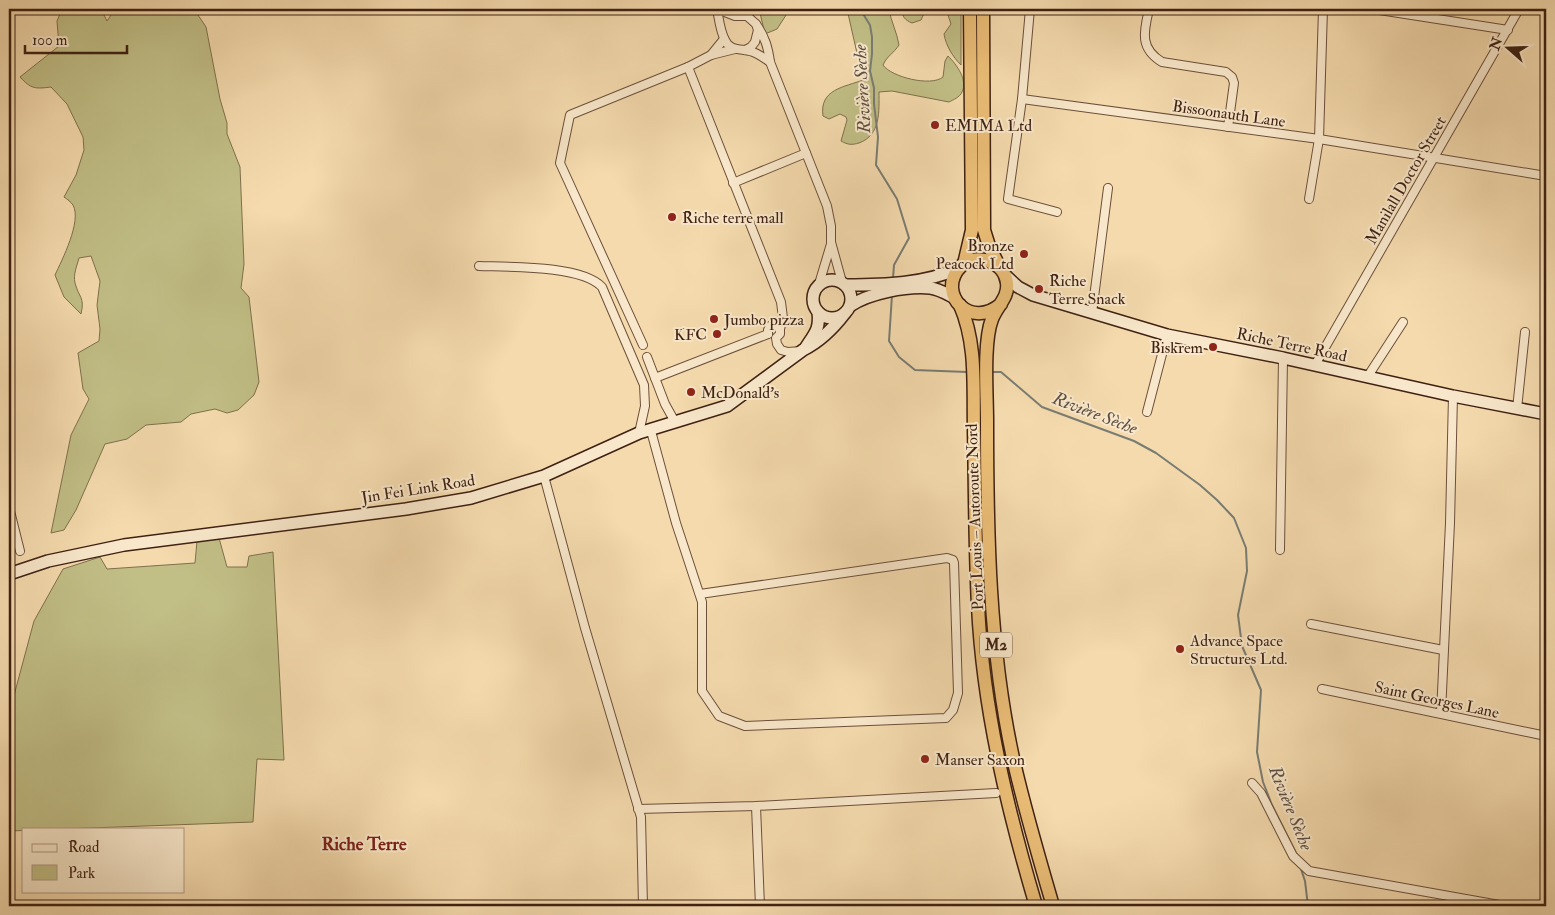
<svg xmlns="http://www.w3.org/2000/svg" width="1555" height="915" font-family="'IM FELL Double Pica',serif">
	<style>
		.green { fill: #c1be86; stroke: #80704c }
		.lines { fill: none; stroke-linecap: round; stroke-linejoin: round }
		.stream { stroke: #797c73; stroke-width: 2 }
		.minor-casing { stroke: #6c4f3a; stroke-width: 10 }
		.secondary-casing { stroke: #3f2113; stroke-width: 14 }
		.trunk-casing { stroke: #3f2113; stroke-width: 15 }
		.minor { stroke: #f8e7ca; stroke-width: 8 }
		.secondary { stroke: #f8e7ca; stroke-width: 11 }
		.trunk { stroke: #eabd76; stroke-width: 12 }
		.poi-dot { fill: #8f2418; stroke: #f8e7ca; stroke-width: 2 }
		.labels { text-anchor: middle; stroke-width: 4; stroke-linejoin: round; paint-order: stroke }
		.shield { fill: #f8e7ca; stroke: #765c4a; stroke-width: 1 }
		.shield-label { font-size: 15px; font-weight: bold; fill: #3f2113 }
		.street-label { font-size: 16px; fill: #3f2113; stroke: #f8e7ca }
		.poi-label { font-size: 16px; fill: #3f2113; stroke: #f8e7ca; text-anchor: start }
		.water-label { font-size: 18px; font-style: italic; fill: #5c4e43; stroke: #f8e7ca }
		.neighbourhood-label { font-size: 18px; font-weight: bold; fill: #7a1f14; stroke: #f8e7ca }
	</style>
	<rect width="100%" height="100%" fill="#f4daad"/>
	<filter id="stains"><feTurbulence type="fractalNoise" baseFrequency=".004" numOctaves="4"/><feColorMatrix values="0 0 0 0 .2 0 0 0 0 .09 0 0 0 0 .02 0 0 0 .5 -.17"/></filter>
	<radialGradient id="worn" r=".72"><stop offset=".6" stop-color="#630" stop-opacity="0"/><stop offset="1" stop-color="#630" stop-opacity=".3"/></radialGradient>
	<g class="green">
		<path d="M62 9H101L107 21 115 9H194L206 27 220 99 227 123V134L240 167 244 264 241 288 249 297 259 382 254 395 238 410 227 413 215 409 191 414 181 422 146 425 127 439 105 444 76 510 64 530 51 533 71 435 89 399 83 389 78 353 99 341 100 329 97 305 100 281 91 256 79 258C77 266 73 274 75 283 79 298 85 297 81 314L64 297 55 275C62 260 82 221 73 205 71 202 67 199 64 197L76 175 84 150 83 137 67 104 51 87C35 89 31 89 20 77L59 46 57 21Z"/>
		<polygon points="759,9 790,9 777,29 765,34"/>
		<path d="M847 9H889C891 22 897 32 899 45 894 53 887 56 883 65 891 77 931 87 943 77L945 61 948 56C957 65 968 80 962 92 960 97 953 100 949 102L892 91 879 92C879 111 881 135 859 143 852 145 848 145 841 141L847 120 846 117 840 114 829 119 823 116C819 89 845 87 863 80Z"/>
		<path d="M902 9H926L921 20 912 23C905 20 902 17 902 9Z"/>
		<path d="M946 9H961V65C953 57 946 46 944 34L951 24Z"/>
		<polygon points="219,538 227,567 247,567 249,556 273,552 284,760 257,759 253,822 9,831 9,714 34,621 63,569 100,557 107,569 195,563 197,541"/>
	</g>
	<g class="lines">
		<g class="stream">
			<polyline points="860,9 870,25 872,37 872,54 870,71 874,88 874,104 878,137 876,165 897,199 909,238 894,265 893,278"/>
			<polyline points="892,295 889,341 899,357 915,370 967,372"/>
			<polyline points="992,372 1001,372 1042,407 1134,441 1156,453 1200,485 1217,500 1234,518 1246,548 1247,571 1238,615 1242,646 1261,690 1257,752 1263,782 1272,805 1298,857"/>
			<polyline points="1301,869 1305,881 1308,906"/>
		</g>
		<g class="minor-casing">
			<g id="minor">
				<path d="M717 9C719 19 720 31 725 40 730 52 743 48 753 52 759 54 764 58 770 62"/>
				<polyline points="717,9 735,16 747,16 756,24 758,30 755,42 751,47 745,50"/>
				<polyline points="1030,9 1022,99 1008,199 1057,212"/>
				<path d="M1149 9C1144 31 1139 48 1162 62L1226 72 1232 77 1234 83 1228 127"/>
				<polyline points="1373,9 1508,30"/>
				<path d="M756 24C765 37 768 47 770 62L827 206 831 226V242L842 282"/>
				<polyline points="735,49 711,55 688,67 781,302 783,318 780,329"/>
				<polyline points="711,55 724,39"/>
				<polyline points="1022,99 1319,139 1546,176"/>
				<polyline points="733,183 806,153"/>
				<polyline points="1309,199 1319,139 1323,9"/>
				<path d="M479 266C508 267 582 265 602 287L644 385 645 406 639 433"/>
				<polyline points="819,284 831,244"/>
				<polyline points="1092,313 1108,188"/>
				<polyline points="768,334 768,330 770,326 777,325 780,329 780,334 776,338 777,344 781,350 788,352 801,351"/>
				<polyline points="643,345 560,163 570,115 688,67"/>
				<polyline points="647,357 665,404 675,422"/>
				<polyline points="1315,365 1519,9"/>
				<polyline points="1368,376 1403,322"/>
				<polyline points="655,378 768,334"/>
				<polyline points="1517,409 1525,332"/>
				<polyline points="1147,412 1167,335"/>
				<polyline points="651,431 676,523 702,602 702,691 719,716 745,726 946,718 953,710 958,693 954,563 953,560 947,558 700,594"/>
				<polyline points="544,476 585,628 641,817 643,906"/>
				<polyline points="9,507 20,551"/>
				<polyline points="1280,550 1283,358"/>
				<polyline points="1311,624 1443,650"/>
				<polyline points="1322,689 1546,736"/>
				<polyline points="1441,713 1450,523 1453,396"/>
				<polyline points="1252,783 1261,793 1293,856 1309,871 1505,906"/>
				<polyline points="756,806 760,906"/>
				<polyline points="638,809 756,806 996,793"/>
				<polyline points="1546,906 1546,735"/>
			</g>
		</g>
		<g class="secondary-casing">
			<g id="secondary">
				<polyline points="1005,275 1018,287 1033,295 1167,335 1283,358 1453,396 1546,414"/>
				<circle cx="832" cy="299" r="19"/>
				<path d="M846 285C884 285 924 284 960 268"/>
				<path d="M850 306C869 293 906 286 930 288 939 289 947 294 955 298"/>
				<path d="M806 347C815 333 820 329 818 312"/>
				<path d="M9 574 48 561 124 545 406 509 471 498 544 476 639 433 727 406 803 350C821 341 833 329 845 313"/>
			</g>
		</g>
		<g class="trunk-casing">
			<g id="trunk">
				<polyline points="983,9 984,230 989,246 1000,268"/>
				<polyline points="964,264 972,230 970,9"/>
				<path d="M1001 304C971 330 937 295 959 268 974 251 1004 260 1007 283 1009 297 997 306 992 319 983 342 987 394 987 421 987 533 989 648 1013 758 1024 807 1039 858 1053 906"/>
				<path d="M960 305C977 344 973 386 974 428 975 487 975 547 978 606 983 708 1007 808 1036 906"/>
			</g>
		</g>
		<use href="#minor" class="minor"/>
		<use href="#secondary" class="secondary"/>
		<use href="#trunk" class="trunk"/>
	</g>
	<g class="poi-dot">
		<circle cx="935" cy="125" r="5"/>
		<circle cx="672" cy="217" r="5"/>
		<circle cx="1024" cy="254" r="5"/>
		<circle cx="1039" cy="289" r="5"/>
		<circle cx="714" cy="319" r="5"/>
		<circle cx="717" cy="334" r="5"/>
		<circle cx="1213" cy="347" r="5"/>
		<circle cx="691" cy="392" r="5"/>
		<circle cx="1180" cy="649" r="5"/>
		<circle cx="925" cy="759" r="5"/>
	</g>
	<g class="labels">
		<rect class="shield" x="980" y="632.5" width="32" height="25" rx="4"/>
		<g class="shield-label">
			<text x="996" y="650">M2</text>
		</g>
		<g class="street-label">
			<text transform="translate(1229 113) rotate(8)" y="6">Bissoonauth Lane</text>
			<text transform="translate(1405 180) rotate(-60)" y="6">Manilall Doctor Street</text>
			<text transform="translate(1292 344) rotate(12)" y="6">Riche Terre Road</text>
			<text transform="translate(418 488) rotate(-9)" y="6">Jin Fei Link Road</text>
			<text transform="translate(974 517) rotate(-92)" y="6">Port Louis – Autoroute Nord</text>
			<text transform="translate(1437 699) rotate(12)" y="6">Saint Georges Lane</text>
		</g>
		<g class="poi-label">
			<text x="945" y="131">EMIMA Ltd</text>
			<text x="682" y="223">Riche terre mall</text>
			<text x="1014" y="251" text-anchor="end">Bronze<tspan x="1014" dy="18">Peacock Ltd</tspan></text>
			<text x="1049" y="286">Riche<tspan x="1049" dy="18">Terre Snack</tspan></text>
			<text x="724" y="325">Jumbo pizza</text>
			<text x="707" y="340" text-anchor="end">KFC</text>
			<text x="1203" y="353" text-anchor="end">Biskrem</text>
			<text x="701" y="398">McDonald's</text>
			<text x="1190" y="646">Advance Space<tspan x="1190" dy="18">Structures Ltd.</tspan></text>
			<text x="935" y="765">Manser Saxon</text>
		</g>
		<g class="water-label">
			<text transform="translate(862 89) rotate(-93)" y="6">Rivière Sèche</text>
			<text transform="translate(1095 413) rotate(21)" y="6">Rivière Sèche</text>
			<text transform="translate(1291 808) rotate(68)" y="6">Rivière Sèche</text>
		</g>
		<g class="neighbourhood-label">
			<text x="364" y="850">Riche Terre</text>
		</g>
	</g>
	<rect width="1555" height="915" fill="none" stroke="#f4daad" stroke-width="30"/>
	<rect x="10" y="10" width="1535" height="895" fill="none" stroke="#3f2113" stroke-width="2.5"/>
	<rect x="15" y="15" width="1525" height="885" fill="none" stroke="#3f2113"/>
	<rect x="22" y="828" width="162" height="65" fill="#f8e7ca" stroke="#ae9881"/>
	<rect x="32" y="844" width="25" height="8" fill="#f8e7ca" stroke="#ae9881"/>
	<text x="68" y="852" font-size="15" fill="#3f2113">Road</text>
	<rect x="32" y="865" width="25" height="15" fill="#c1be86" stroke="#ae9881"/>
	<text x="68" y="878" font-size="15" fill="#3f2113">Park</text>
	<g transform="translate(1508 48) rotate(290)" stroke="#f8e7ca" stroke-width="4" paint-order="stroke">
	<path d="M0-4L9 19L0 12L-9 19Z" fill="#3f2113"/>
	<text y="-8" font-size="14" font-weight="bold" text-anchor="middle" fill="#3f2113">N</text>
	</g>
	<path d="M25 45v8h102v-8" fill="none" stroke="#3f2113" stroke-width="2.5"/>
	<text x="32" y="45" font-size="15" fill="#3f2113" stroke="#f8e7ca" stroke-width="4" paint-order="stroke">100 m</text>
	<rect width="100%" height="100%" filter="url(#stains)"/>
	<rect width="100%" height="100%" fill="url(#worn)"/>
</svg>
